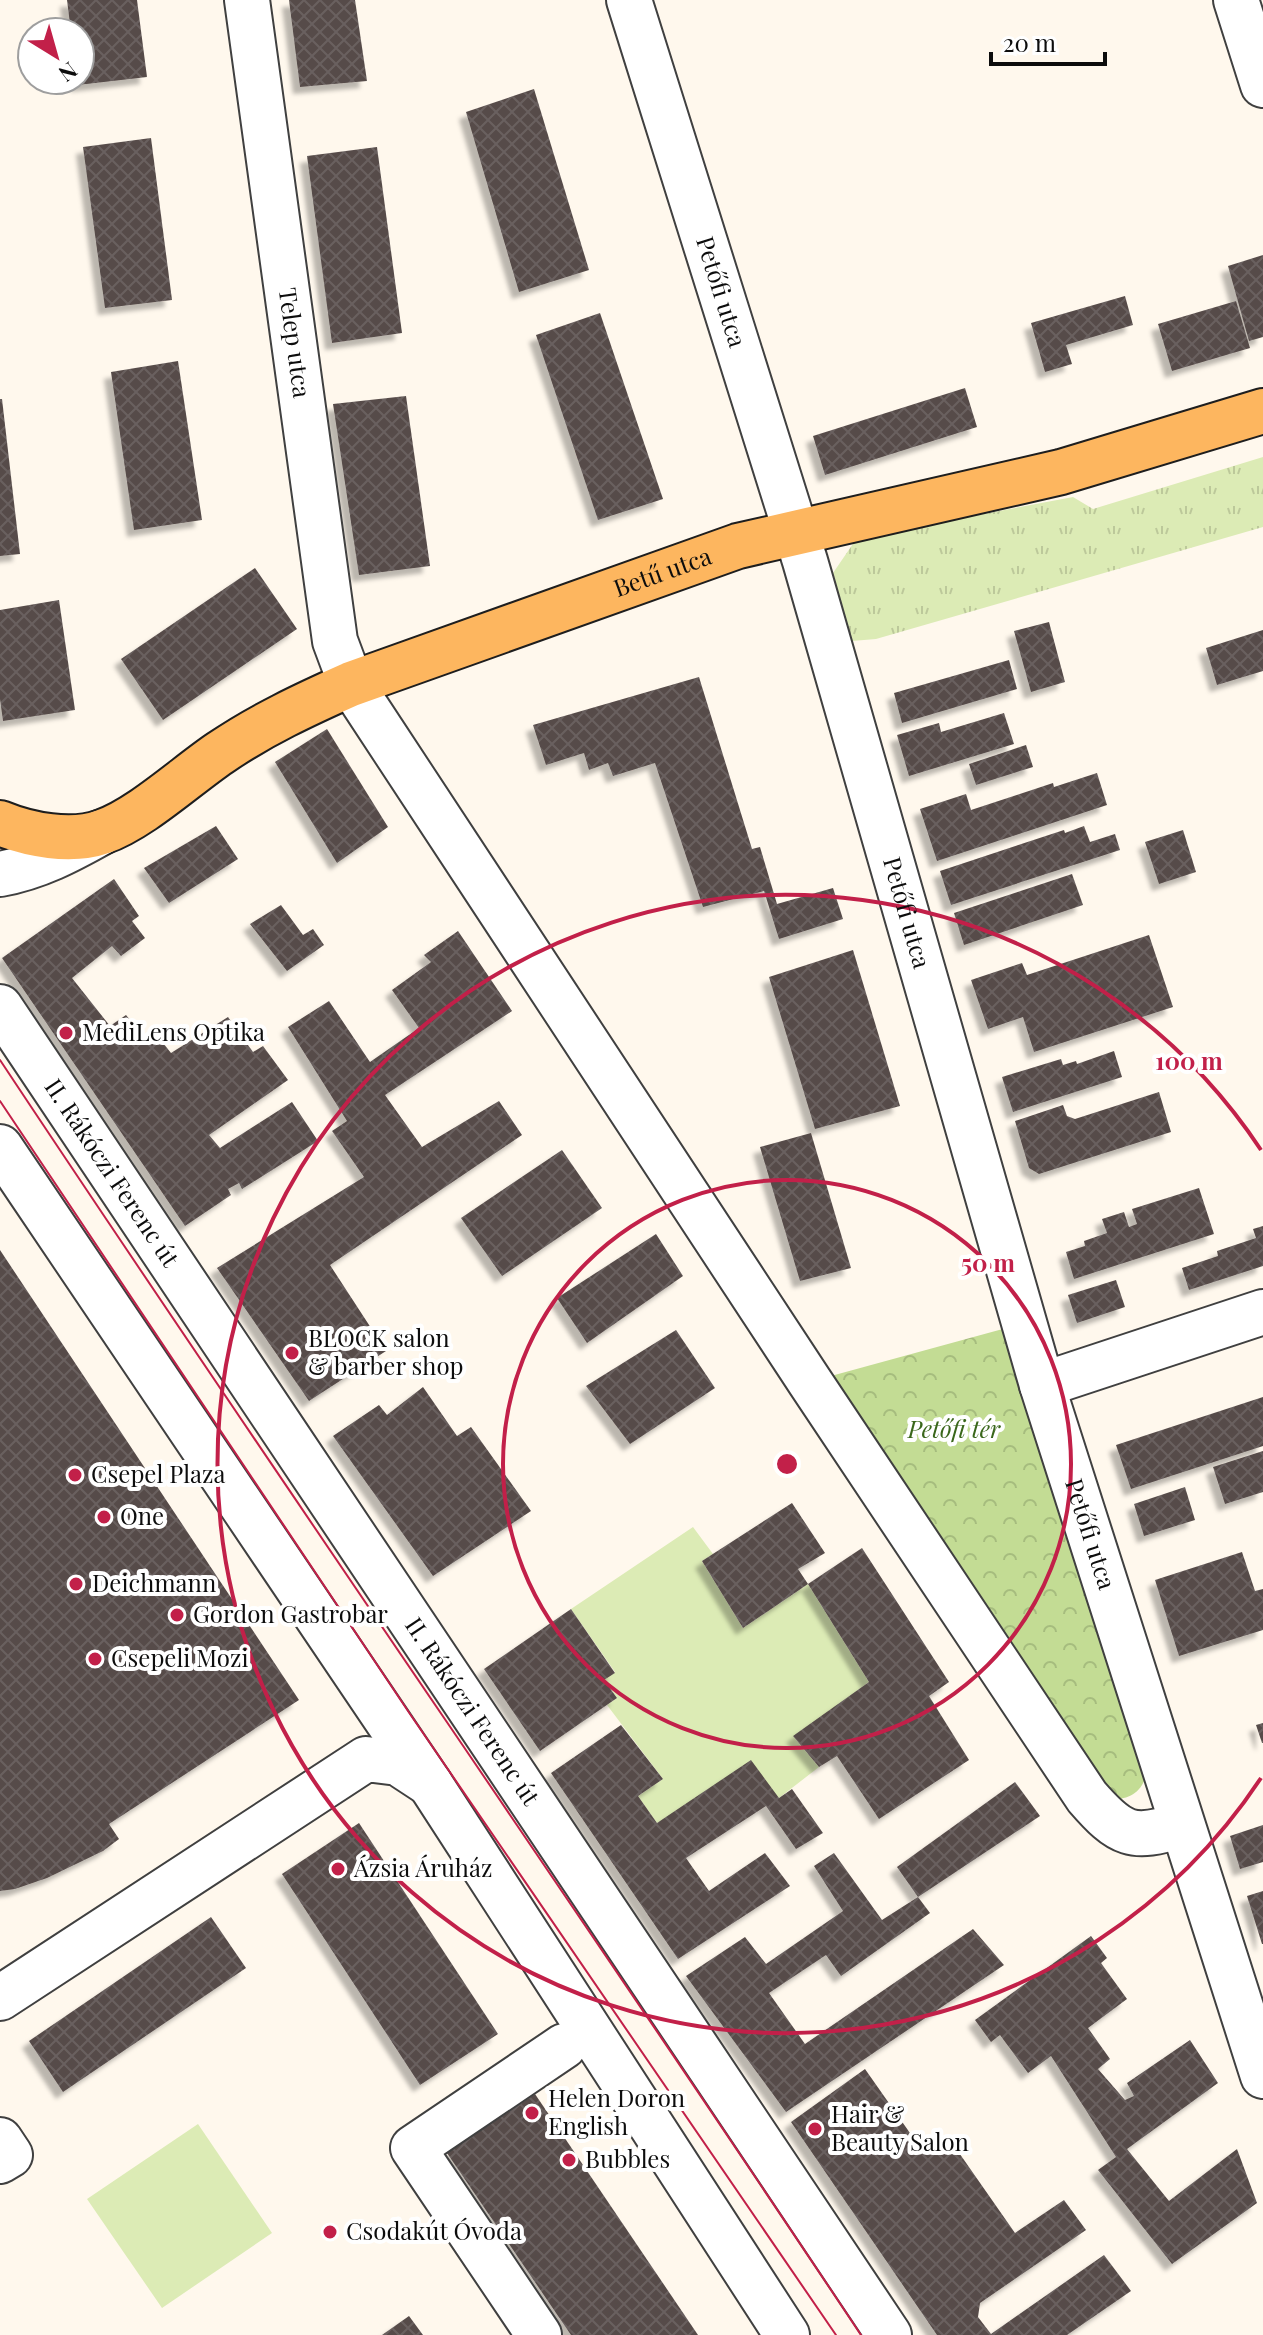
<svg xmlns="http://www.w3.org/2000/svg" width="1263" height="2335" font-family="'Playfair Display',serif">
	<style>
		.grass { fill: url(#grass-tufts) }
		.forest { fill: url(#forest-crowns) }
		.park { fill: #dcebb5 }
		.building { fill: url(#building-cross-hatch); filter: url(#shadow) }
		.lines { fill: none; stroke-linecap: round; stroke-linejoin: round }
		.minor-casing { stroke: #404040; stroke-width: 48 }
		.major-casing { stroke: #1e1e1e; stroke-width: 48 }
		.minor { stroke: #fff; stroke-width: 44 }
		.major { stroke: #fdb65f; stroke-width: 44 }
		.tram { stroke: #c22049; stroke-width: 2 }
		.ring { fill: none; stroke: #c22049; stroke-width: 4 }
		.poi-dot { fill: #c22049; stroke: #fff; stroke-width: 3 }
		.labels { text-anchor: middle; stroke-width: 8; stroke-linejoin: round; paint-order: stroke }
		.street-label { font-size: 24px; fill: #0d0d0d; stroke: #fff }
		.poi-label { font-size: 24px; fill: #0d0d0d; stroke: #fff; text-anchor: start }
		.park-label { font-size: 24px; font-style: italic; fill: #3a671b; stroke: #fff }
		.centre { fill: #c22049; stroke: #fff; stroke-width: 4 }
		.ring-label { font-size: 24px; text-anchor: middle; font-weight: bold; fill: #c22049; stroke: #fff; stroke-width: 8; stroke-linejoin: round; paint-order: stroke }
	</style>
	<defs>
		<pattern id="grass-tufts" width="24" height="20" patternUnits="userSpaceOnUse" patternTransform="scale(2)"><rect width="24" height="20" fill="#dcebb5"/><path d="M3 7l-1-3M5 7V3M7 7l1-3M15 17l-1-3M17 17v-4M19 17l1-3" fill="none" stroke="#bcc89a"/></pattern>
		<pattern id="forest-crowns" width="20" height="18" patternUnits="userSpaceOnUse" patternTransform="scale(2)"><rect width="20" height="18" fill="#c3dc94"/><path d="M2 6a3 3 0 1 1 6 0M12 15a3 3 0 1 1 6 0" fill="none" stroke="#a6bc7e"/></pattern>
		<pattern id="building-cross-hatch" width="8" height="8" patternUnits="userSpaceOnUse" patternTransform="scale(2)"><rect width="8" height="8" fill="#564b49"/><path d="M0 0l8 8M0 8l8-8" fill="none" stroke="#69605f"/></pattern>
		<filter id="shadow"><feDropShadow dx="-7" dy="7" stdDeviation="2" flood-color="#0004"/></filter>
	</defs>
	<rect width="100%" height="100%" fill="#fff8ed"/>
	<polygon class="grass" points="1263,457 1263,527 876,639 852,641 833,573 857,538 1073,497 1093,509"/>
	<path class="forest" d="M1010 1327 1145 1779C1138 1796 1126 1799 1109 1800L820 1379Z"/>
	<g class="park">
		<polygon points="693,1527 713,1554 702,1561 743,1628 808,1584 869,1682 794,1737 819,1767 779,1798 657,1823 638,1796 663,1779 607,1705 617,1698 604,1680 615,1672 571,1609"/>
		<polygon points="198,2124 272,2233 162,2308 87,2199"/>
	</g>
	<g class="building">
		<polygon points="67,0 137,0 147,77 78,85 77,80 80,80 80,32 71,32"/>
		<polygon points="289,0 355,0 367,81 300,87"/>
		<polygon points="534,89 589,270 519,292 466,112"/>
		<polygon points="151,138 172,300 105,308 83,147"/>
		<polygon points="377,147 402,333 332,343 307,156"/>
		<polygon points="1263,255 1263,337 1249,341 1228,266"/>
		<polygon points="1125,296 1133,325 1066,345 1072,364 1045,372 1031,323"/>
		<polygon points="1236,301 1250,348 1172,371 1158,324"/>
		<polygon points="600,313 663,499 598,520 536,335"/>
		<polygon points="178,361 202,520 134,530 111,372"/>
		<polygon points="965,388 977,427 825,475 813,436"/>
		<polygon points="406,396 430,566 359,575 333,404"/>
		<polygon points="0,399 2,399 20,554 0,556"/>
		<polygon points="255,568 297,629 163,720 121,659"/>
		<polygon points="59,600 75,710 3,721 0,699 0,610"/>
		<polygon points="1049,622 1065,682 1031,692 1014,631"/>
		<polygon points="1263,630 1263,671 1217,685 1206,648"/>
		<polygon points="1009,660 1017,689 902,723 894,693"/>
		<polygon points="699,677 752,849 760,847 777,904 833,888 843,919 779,939 764,891 703,907 655,763 613,776 608,763 589,770 584,753 546,765 533,725"/>
		<polygon points="1004,713 1014,744 909,776 897,735 939,723 941,732"/>
		<polygon points="327,729 388,827 337,863 275,762"/>
		<polygon points="1026,745 1033,767 976,785 969,764"/>
		<polygon points="1097,773 1107,805 937,861 920,809 966,794 971,810 1053,783 1054,787"/>
		<polygon points="216,826 238,859 169,903 144,868"/>
		<polygon points="1084,826 1090,842 1115,834 1120,850 951,905 940,871 1064,830 1065,833"/>
		<polygon points="1183,830 1196,872 1159,884 1145,842"/>
		<polygon points="1072,874 1083,905 964,945 954,913"/>
		<polygon points="114,879 139,916 132,921 145,938 121,956 112,946 72,978 110,1026 126,1015 145,1038 153,1030 171,1053 228,1017 253,1052 263,1046 288,1080 209,1135 220,1148 292,1102 318,1141 242,1189 239,1183 228,1189 231,1195 185,1226 2,958"/>
		<polygon points="281,905 303,935 313,929 324,945 287,971 250,924"/>
		<polygon points="458,931 512,1011 385,1095 422,1147 499,1101 522,1135 330,1265 386,1351 309,1401 217,1268 364,1177 332,1131 347,1121 288,1027 329,1001 370,1062 419,1028 392,990 431,962 424,955"/>
		<polygon points="1149,935 1173,1007 1034,1052 1023,1017 988,1029 971,980 1022,963 1027,975"/>
		<polygon points="853,950 900,1106 815,1129 769,977"/>
		<polygon points="1114,1051 1122,1077 1013,1112 1002,1077 1061,1059 1063,1065 1076,1061 1077,1064"/>
		<polygon points="1159,1092 1171,1132 1039,1174 1029,1168 1015,1121 1063,1105 1067,1116 1075,1119"/>
		<polygon points="811,1133 851,1268 800,1281 760,1147"/>
		<polygon points="562,1150 602,1208 502,1276 461,1218"/>
		<polygon points="1199,1188 1214,1234 1074,1279 1066,1252 1085,1246 1084,1241 1107,1233 1102,1219 1124,1212 1129,1227 1137,1224 1132,1209"/>
		<polygon points="1263,1226 1263,1266 1189,1290 1182,1268 1218,1256 1217,1251 1256,1238 1253,1229"/>
		<polygon points="656,1234 683,1276 587,1343 557,1298"/>
		<polygon points="0,1250 299,1700 109,1824 119,1839 103,1851 47,1878 15,1889 0,1891"/>
		<polygon points="1116,1280 1125,1307 1077,1323 1068,1295"/>
		<polygon points="676,1330 715,1388 630,1444 586,1386"/>
		<polygon points="423,1387 457,1436 471,1427 531,1511 433,1576 333,1436 379,1405 387,1415"/>
		<polygon points="1263,1397 1263,1446 1131,1489 1116,1445"/>
		<polygon points="1263,1451 1263,1492 1225,1504 1213,1467"/>
		<polygon points="1185,1487 1195,1520 1144,1536 1134,1504"/>
		<polygon points="792,1503 825,1553 798,1569 808,1584 743,1628 702,1561"/>
		<polygon points="862,1548 949,1682 929,1696 969,1760 879,1819 837,1756 819,1767 793,1736 869,1682 808,1584"/>
		<polygon points="1242,1552 1255,1591 1263,1589 1263,1630 1179,1656 1155,1580"/>
		<polygon points="571,1609 615,1673 604,1680 617,1698 540,1751 484,1669"/>
		<polygon points="1263,1723 1263,1743 1262,1743 1256,1725"/>
		<polygon points="621,1725 663,1779 638,1796 657,1823 751,1760 779,1798 792,1789 823,1833 796,1849 766,1806 686,1858 709,1891 765,1853 790,1886 678,1959 551,1773"/>
		<polygon points="1015,1782 1040,1816 918,1897 897,1867"/>
		<polygon points="359,1823 498,2034 420,2085 282,1874"/>
		<polygon points="1263,1825 1263,1862 1240,1869 1230,1836"/>
		<polygon points="834,1853 882,1920 918,1897 930,1913 841,1976 826,1955 769,1993 805,2044 973,1929 1004,1965 786,2112 686,1976 745,1937 766,1964 843,1911 814,1866"/>
		<polygon points="1263,1891 1263,1944 1262,1944 1247,1896"/>
		<polygon points="211,1917 246,1968 63,2092 29,2041"/>
		<polygon points="1091,1936 1107,1958 1101,1963 1127,1999 1088,2028 1110,2059 1098,2069 1125,2100 1134,2096 1127,2083 1190,2040 1218,2083 1127,2149 1169,2201 1237,2149 1257,2203 1172,2264 1098,2170 1116,2157 1051,2056 1028,2073 1000,2035 991,2042 975,2020"/>
		<polygon points="865,2069 924,2153 948,2137 1015,2233 1064,2200 1086,2230 980,2303 978,2317 991,2334 1104,2255 1131,2291 1067,2335 937,2335 791,2122"/>
		<polygon points="535,2094 698,2335 571,2335 447,2153"/>
		<polygon points="409,2316 423,2335 382,2335"/>
	</g>
	<g class="lines">
		<g class="minor-casing">
			<g id="minor">
				<path id="s1" d="M247 0 335 641 351 684 810 1382 1087 1797C1120 1835 1132 1841 1181 1825"/>
				<path id="s2" d="M629 0 805 561 1042 1385 1263 2076"/>
				<polyline points="1236,0 1263,85"/>
				<path d="M0 874C38 867 68 851 102 832"/>
				<path id="s3" d="M0 1007 889 2335"/>
				<polyline points="0,1147 430,1784 787,2335"/>
				<polyline points="1042,1385 1263,1312"/>
				<polyline points="0,1998 366,1759 398,1763 430,1784"/>
				<polyline points="0,2140 10,2155 0,2161"/>
				<polyline points="539,2335 413,2148 564,2046"/>
			</g>
		</g>
		<g class="major-casing">
			<g id="major">
				<path id="s4" d="M0 823C29 835 71 843 102 832 140 819 186 776 220 753 261 725 306 704 351 684L738 546 1061 472 1263 411"/>
			</g>
		</g>
		<use href="#minor" class="minor"/>
		<use href="#major" class="major"/>
		<g class="tram">
			<path d="M0 1060C283 1487 577 1908 861 2335"/>
			<polyline points="0,1101 410,1714 836,2335"/>
		</g>
	</g>
	<g class="ring">
		<circle cx="787" cy="1464" r="284"/>
		<path d="M1261 1778A569 569 0 1 1 1261 1150"/>
	</g>
	<g class="poi-dot">
		<circle cx="66" cy="1033" r="8"/>
		<circle cx="292" cy="1353" r="8"/>
		<circle cx="75" cy="1475" r="8"/>
		<circle cx="104" cy="1517" r="8"/>
		<circle cx="76" cy="1584" r="8"/>
		<circle cx="177" cy="1615" r="8"/>
		<circle cx="95" cy="1659" r="8"/>
		<circle cx="338" cy="1869" r="8"/>
		<circle cx="532" cy="2113" r="8"/>
		<circle cx="815" cy="2129" r="8"/>
		<circle cx="569" cy="2160" r="8"/>
		<circle cx="330" cy="2232" r="8"/>
	</g>
	<g class="labels">
		<g class="street-label">
			<text dy="8" stroke="none"><textPath href="#s2" startOffset="306">Petőfi utca</textPath></text>
			<text dy="8" stroke="none"><textPath href="#s1" startOffset="346">Telep utca</textPath></text>
			<text dy="8" stroke="none"><textPath href="#s4" startOffset="726">Betű utca</textPath></text>
			<text dy="8" stroke="none"><textPath href="#s2" startOffset="954">Petőfi utca</textPath></text>
			<text dy="8" stroke="none"><textPath href="#s3" startOffset="200">II. Rákóczi Ferenc út</textPath></text>
			<text dy="8" stroke="none"><textPath href="#s2" startOffset="1602">Petőfi utca</textPath></text>
			<text dy="8" stroke="none"><textPath href="#s3" startOffset="848">II. Rákóczi Ferenc út</textPath></text>
		</g>
		<g class="poi-label">
			<text x="82" y="1041">MediLens Optika</text>
			<text x="308" y="1347">BLOCK salon<tspan x="308" dy="28">&amp; barber shop</tspan></text>
			<text x="91" y="1483">Csepel Plaza</text>
			<text x="120" y="1525">One</text>
			<text x="92" y="1592">Deichmann</text>
			<text x="193" y="1623">Gordon Gastrobar</text>
			<text x="111" y="1667">Csepeli Mozi</text>
			<text x="354" y="1877">Ázsia Áruház</text>
			<text x="548" y="2107">Helen Doron<tspan x="548" dy="28">English</tspan></text>
			<text x="831" y="2123">Hair &amp;<tspan x="831" dy="28">Beauty Salon</tspan></text>
			<text x="585" y="2168">Bubbles</text>
			<text x="346" y="2240">Csodakút Óvoda</text>
		</g>
		<g class="park-label">
			<text x="954" y="1438">Petőfi tér</text>
		</g>
	</g>
	<circle cx="787" cy="1464" r="12" class="centre"/>
	<g class="ring-label">
		<text x="1189" y="1070">100 m</text>
		<text x="988" y="1272">50 m</text>
	</g>
	<g transform="translate(56 56) rotate(143)"><circle r="38" fill="#ffffff" stroke="#9e9e9e" stroke-width="2"/>
	<path d="M0-6L14 30L0 20L-14 30Z" fill="#c22049"/>
	<text y="-12" font-size="22" font-weight="bold" text-anchor="middle" fill="#0d0d0d">N</text>
	</g>
	<path d="M991 52v12h114v-12" fill="none" stroke="#0d0d0d" stroke-width="4"/>
	<text x="1003" y="52" font-size="24" fill="#0d0d0d" stroke="#ffffff" stroke-width="6" paint-order="stroke">20 m</text>
</svg>
